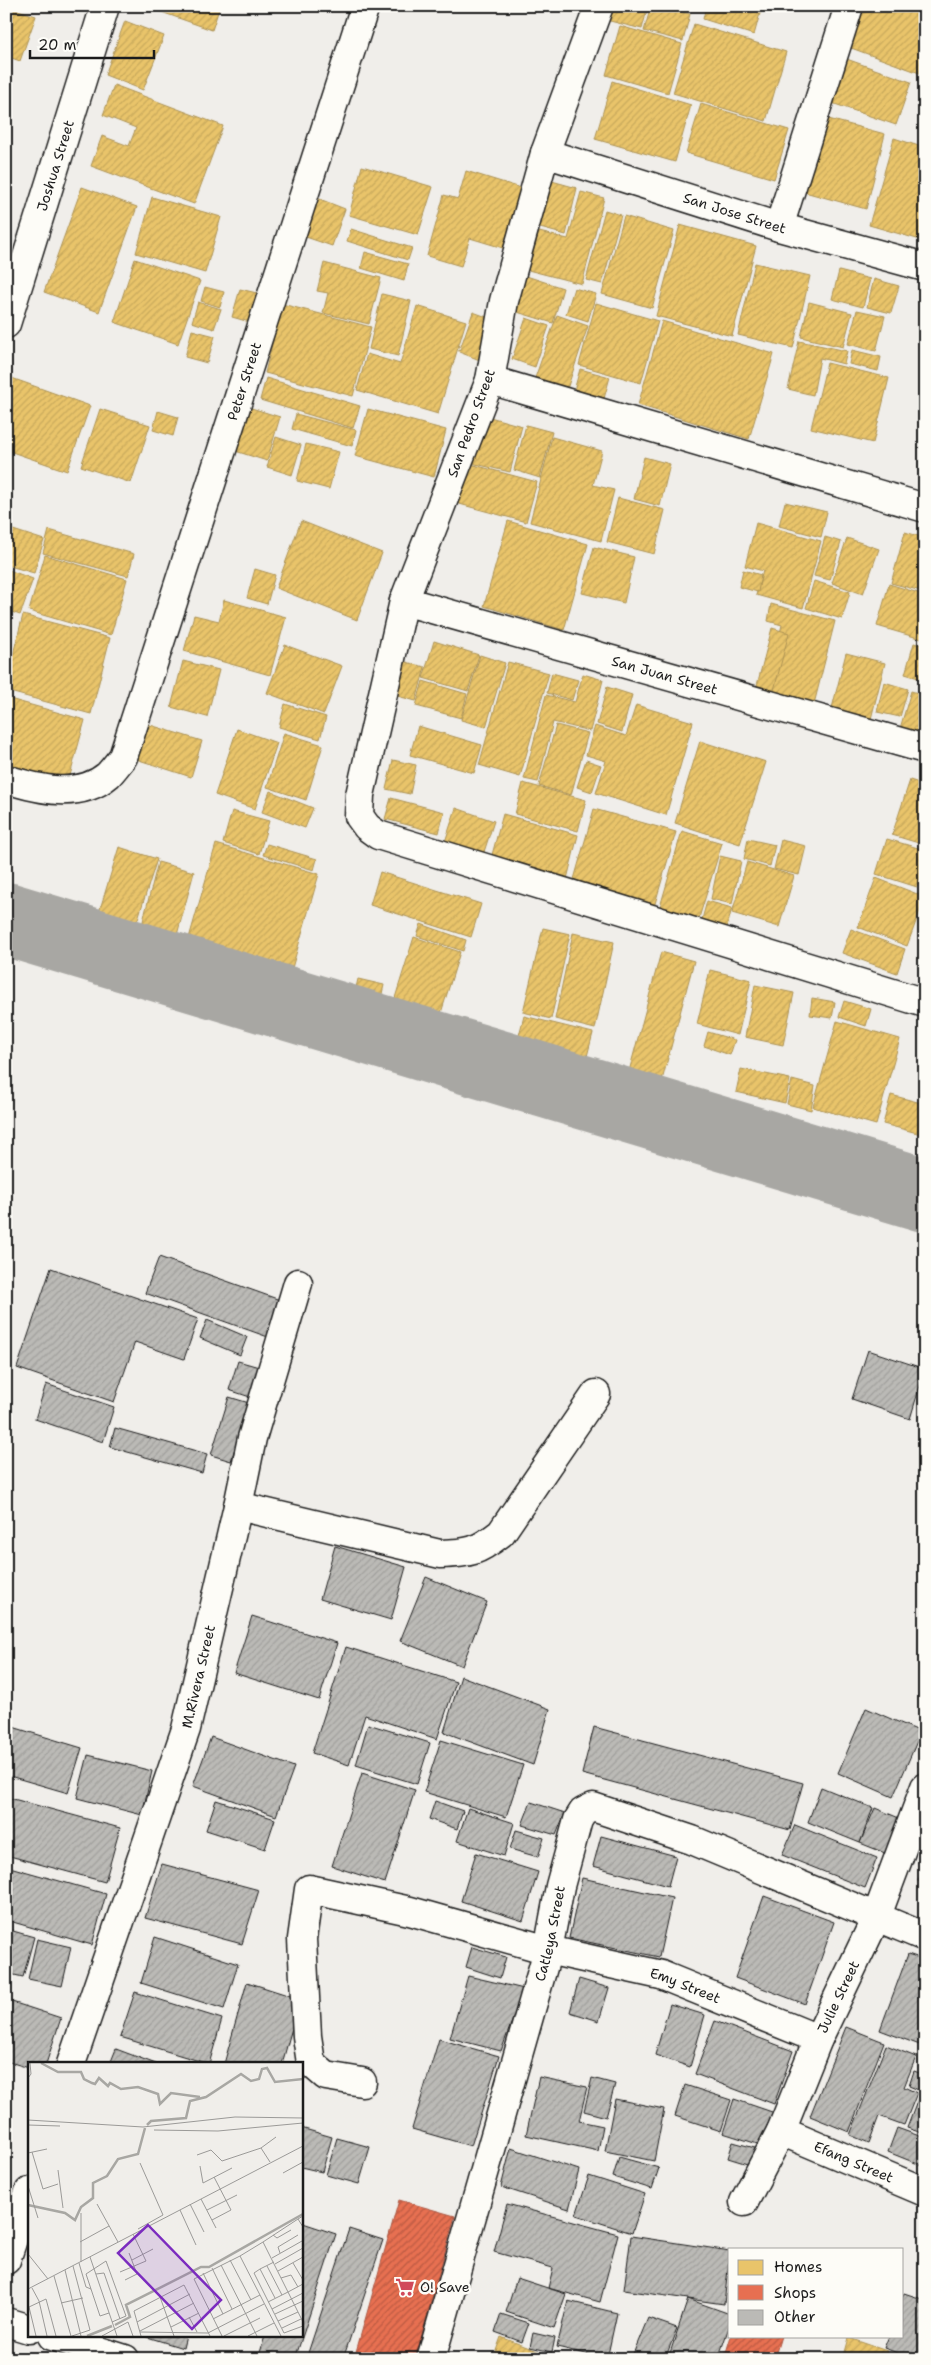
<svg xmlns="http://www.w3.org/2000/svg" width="931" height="2365" font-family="'Shantell Sans',sans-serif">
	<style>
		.homes { fill: url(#homes-hatch); stroke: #ac9253 }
		.shops { fill: url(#shops-hatch); stroke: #aa5641 }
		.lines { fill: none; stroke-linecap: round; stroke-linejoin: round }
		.river { stroke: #a8a7a3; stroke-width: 74 }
		.building { fill: url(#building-hatch); stroke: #1c1c1c }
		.minor-casing { stroke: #1c1c1c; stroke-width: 31 }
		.minor { stroke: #fdfcf7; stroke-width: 28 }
		.labels { text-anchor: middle; stroke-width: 5; stroke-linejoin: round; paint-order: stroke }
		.street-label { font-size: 14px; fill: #1c1c1c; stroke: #fdfcf7 }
		.poi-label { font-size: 14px; fill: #1c1c1c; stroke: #fdfcf7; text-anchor: start }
		.inset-river { fill: none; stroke: #a8a7a3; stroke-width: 2.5 }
		.inset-road { fill: none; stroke: #9b9a98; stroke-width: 1 }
		.view { fill: #7b2cbf; fill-opacity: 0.15; stroke: #7b2cbf; stroke-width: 2.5 }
		.inset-edge { fill: none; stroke: #1c1c1c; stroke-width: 2.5 }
	</style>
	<defs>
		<pattern id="homes-hatch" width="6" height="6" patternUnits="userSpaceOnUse" patternTransform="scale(1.25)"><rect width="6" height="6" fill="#e9c46a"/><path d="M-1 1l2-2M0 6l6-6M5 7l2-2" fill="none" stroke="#c7a85b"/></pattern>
		<pattern id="shops-hatch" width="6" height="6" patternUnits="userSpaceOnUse" patternTransform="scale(1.25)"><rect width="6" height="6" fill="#e76f51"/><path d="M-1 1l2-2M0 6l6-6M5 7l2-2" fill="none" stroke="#ba5a42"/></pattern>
		<pattern id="building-hatch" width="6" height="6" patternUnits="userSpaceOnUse" patternTransform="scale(1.25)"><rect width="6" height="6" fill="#bbbab6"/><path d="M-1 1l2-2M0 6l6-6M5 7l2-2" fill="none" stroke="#a09f9c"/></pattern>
	</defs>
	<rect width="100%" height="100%" fill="#f0eeea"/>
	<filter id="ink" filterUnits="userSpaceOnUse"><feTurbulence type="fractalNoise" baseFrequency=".02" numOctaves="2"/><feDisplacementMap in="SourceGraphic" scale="10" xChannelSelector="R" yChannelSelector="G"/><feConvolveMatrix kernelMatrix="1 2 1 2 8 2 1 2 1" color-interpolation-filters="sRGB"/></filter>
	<g filter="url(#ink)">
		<g class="homes">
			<polygon points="6,6 36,16 20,61 6,56"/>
			<polygon points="154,6 220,6 212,30 153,9"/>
			<polygon points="609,6 648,6 642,29 606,20"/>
			<polygon points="651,6 659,6 690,14 683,41 644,31"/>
			<polygon points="706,6 762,6 754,35 703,19"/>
			<polygon points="857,6 925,6 925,75 843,45"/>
			<polygon points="125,21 164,36 143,90 105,75"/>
			<polygon points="694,24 786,52 766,121 673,93"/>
			<polygon points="620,26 682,44 668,93 606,75"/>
			<polygon points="841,57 911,82 896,125 826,101"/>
			<polygon points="612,81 691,105 675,162 595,139"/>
			<polygon points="114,85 223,126 194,204 91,166 102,136 129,146 136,128 103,115"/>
			<polygon points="701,104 789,130 774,179 686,153"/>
			<polygon points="821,117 885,134 866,209 801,191"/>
			<polygon points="894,138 925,148 924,241 869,225"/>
			<polygon points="362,166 433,187 418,235 349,215"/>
			<polygon points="466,171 521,188 503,248 470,238 461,266 427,256 444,195 458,199"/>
			<polygon points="541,178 577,188 566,235 529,225"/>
			<polygon points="82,187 137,207 99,312 44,292"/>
			<polygon points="581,192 604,198 582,284 528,270 539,232 568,239"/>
			<polygon points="152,197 221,217 205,273 136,253"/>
			<polygon points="317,198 345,209 332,246 303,236"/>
			<polygon points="605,210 621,215 602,284 586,280"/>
			<polygon points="624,216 674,231 652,308 602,294"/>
			<polygon points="680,225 756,246 732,336 656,316"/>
			<polygon points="351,229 412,248 408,260 347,241"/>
			<polygon points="365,252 408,264 404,281 361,268"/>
			<polygon points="135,259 200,281 178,344 114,322"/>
			<polygon points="324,263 381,278 369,324 323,313 328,293 317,291"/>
			<polygon points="755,263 810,276 793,348 738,335"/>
			<polygon points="839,271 870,279 863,307 832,299"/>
			<polygon points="514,272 563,288 553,323 504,308"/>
			<polygon points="874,279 899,286 891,313 867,307"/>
			<polygon points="205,287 224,292 220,307 201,301"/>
			<polygon points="574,288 596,294 588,321 566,314"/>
			<polygon points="240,289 261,294 253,323 232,317"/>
			<polygon points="382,294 411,301 398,356 369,349"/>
			<polygon points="198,302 221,309 214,329 192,322"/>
			<polygon points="809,302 852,313 843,347 801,337"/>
			<polygon points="596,303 658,321 641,383 579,365"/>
			<polygon points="282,304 371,327 353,396 265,373"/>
			<polygon points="417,306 466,321 438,414 357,390 367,354 400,364"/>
			<polygon points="857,310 885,316 876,351 848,344"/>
			<polygon points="473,312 498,321 485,362 459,352"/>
			<polygon points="557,315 588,326 567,389 535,378"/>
			<polygon points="526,318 549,326 535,367 512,359"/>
			<polygon points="662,321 774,354 749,439 638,405"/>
			<polygon points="192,330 215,336 207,363 185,357"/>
			<polygon points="799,341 847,351 844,364 820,358 813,395 788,389"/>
			<polygon points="852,350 881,357 878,371 849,364"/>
			<polygon points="827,363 889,378 873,443 811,428"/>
			<polygon points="580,369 610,377 603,402 573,394"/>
			<polygon points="6,376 90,406 67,471 6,450"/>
			<polygon points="266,378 360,406 353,428 260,400"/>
			<polygon points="245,406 280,417 267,461 232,450"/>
			<polygon points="100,409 150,425 131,483 81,466"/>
			<polygon points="368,409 446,430 434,477 355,456"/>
			<polygon points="158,411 178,417 173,436 153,430"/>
			<polygon points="296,414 356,430 352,446 292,429"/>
			<polygon points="479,414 522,426 510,472 467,462"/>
			<polygon points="526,425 552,432 540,478 514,470"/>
			<polygon points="276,437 301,445 292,475 267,467"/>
			<polygon points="552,437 602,451 593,485 614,490 601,541 530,522"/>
			<polygon points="306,444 339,452 329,489 297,481"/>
			<polygon points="644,457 670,464 660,506 634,499"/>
			<polygon points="463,462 537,482 526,522 452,502"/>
			<polygon points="618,498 665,510 654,554 607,542"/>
			<polygon points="785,502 827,512 821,537 779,526"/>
			<polygon points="301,521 382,553 357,620 276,588"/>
			<polygon points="508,521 588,544 564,630 484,606"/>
			<polygon points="756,523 821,541 803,608 756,595 763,571 745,566"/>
			<polygon points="7,528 44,540 34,573 6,565"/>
			<polygon points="49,530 134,554 128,576 43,553"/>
			<polygon points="905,532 925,538 925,592 891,583"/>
			<polygon points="825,537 841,542 830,580 814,576"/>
			<polygon points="847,538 879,549 863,594 832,583"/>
			<polygon points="594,547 634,557 624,603 582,593"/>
			<polygon points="45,555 127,579 111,635 29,611"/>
			<polygon points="6,569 33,579 20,615 6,610"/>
			<polygon points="255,569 275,575 267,604 247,598"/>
			<polygon points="743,570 761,575 758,592 739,587"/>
			<polygon points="814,581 850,592 842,619 806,608"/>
			<polygon points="889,584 925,595 925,640 877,626"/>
			<polygon points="224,600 286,617 270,675 184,651 194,615 219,621"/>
			<polygon points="771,604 835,621 814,704 765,691 782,625 768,621"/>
			<polygon points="23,615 110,638 91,714 6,691 6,682"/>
			<polygon points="772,628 789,633 773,694 756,689"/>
			<polygon points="434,641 479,655 468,691 423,678"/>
			<polygon points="914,643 925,646 925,680 905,674"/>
			<polygon points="285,645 342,666 324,714 267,693"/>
			<polygon points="846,653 885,663 869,727 830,716"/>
			<polygon points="480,655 505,663 486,727 461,720"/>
			<polygon points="395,659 425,667 416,701 386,693"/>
			<polygon points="183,661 219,670 207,717 171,707"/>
			<polygon points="508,662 549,673 520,777 479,765"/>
			<polygon points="552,673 578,680 572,700 547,693"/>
			<polygon points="583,674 603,680 590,731 553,722 538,782 524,779 546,695 575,702"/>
			<polygon points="423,681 467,694 461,718 416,706"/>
			<polygon points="884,682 908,689 900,717 877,712"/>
			<polygon points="607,687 632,695 622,732 597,724"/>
			<polygon points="911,691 925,695 925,739 899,732"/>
			<polygon points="6,698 85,720 68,783 6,766"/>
			<polygon points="285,704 326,717 320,739 279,727"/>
			<polygon points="636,705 693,722 666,815 596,793 606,761 586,755 595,726 626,736"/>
			<polygon points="147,724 202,741 191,777 136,759"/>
			<polygon points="556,725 588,733 571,795 539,786"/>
			<polygon points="418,726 482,745 474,773 410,755"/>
			<polygon points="237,729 277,743 255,809 215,795"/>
			<polygon points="284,733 323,745 306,800 267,787"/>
			<polygon points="700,741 766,762 740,844 675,823"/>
			<polygon points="393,760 416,765 410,794 386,789"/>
			<polygon points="586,760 601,765 592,792 577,787"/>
			<polygon points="910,780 925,785 925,845 892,835"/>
			<polygon points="523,783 586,800 578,831 515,814"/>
			<polygon points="270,791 313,808 305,828 262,812"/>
			<polygon points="391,798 444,812 439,833 385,819"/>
			<polygon points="456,808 494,821 482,858 444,845"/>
			<polygon points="594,809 676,832 654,907 573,883"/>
			<polygon points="232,811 269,821 259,854 223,843"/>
			<polygon points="503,814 578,835 565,887 489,866"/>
			<polygon points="682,831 722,843 699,918 660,907"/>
			<polygon points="748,839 775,845 770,866 744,859"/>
			<polygon points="887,839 925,850 925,863 917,887 876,874"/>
			<polygon points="781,840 806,846 799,875 774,869"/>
			<polygon points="216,844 319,874 292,968 189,938"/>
			<polygon points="267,844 317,859 314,870 263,855"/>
			<polygon points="119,847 157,859 134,931 97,919"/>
			<polygon points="720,856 741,861 732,904 711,899"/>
			<polygon points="158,862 194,872 174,946 139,937"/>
			<polygon points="747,862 794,876 779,927 732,913"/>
			<polygon points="380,872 481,904 471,937 370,905"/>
			<polygon points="876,878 925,897 907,946 858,927"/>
			<polygon points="707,901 732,908 726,931 701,923"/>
			<polygon points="421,924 466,940 463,951 417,936"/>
			<polygon points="543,928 570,934 551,1019 523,1012"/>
			<polygon points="851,929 905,949 897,973 842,953"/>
			<polygon points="573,933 614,942 595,1029 555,1019"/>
			<polygon points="414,937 460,952 441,1013 395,998"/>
			<polygon points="661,952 694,961 660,1088 627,1079"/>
			<polygon points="710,970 751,980 738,1035 697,1024"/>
			<polygon points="358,979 384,985 379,1007 353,1001"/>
			<polygon points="755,985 794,993 783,1045 745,1037"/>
			<polygon points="812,998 835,1002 832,1018 810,1015"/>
			<polygon points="844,1001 871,1009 866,1026 839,1017"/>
			<polygon points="524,1016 593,1033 584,1068 515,1051"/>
			<polygon points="837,1021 900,1039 876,1125 813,1107"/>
			<polygon points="708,1032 735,1040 730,1055 704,1046"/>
			<polygon points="741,1069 790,1079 785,1103 736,1092"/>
			<polygon points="792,1080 815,1086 811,1110 787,1104"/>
			<polygon points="891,1095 925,1104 925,1135 883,1124"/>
			<polygon points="501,2337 553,2357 552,2359 493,2359"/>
			<polygon points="849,2338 887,2351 884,2359 843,2359"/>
		</g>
		<g class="shops">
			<polygon points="399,2200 455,2216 415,2359 354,2359"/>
			<polygon points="731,2336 781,2336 774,2359 724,2359"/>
		</g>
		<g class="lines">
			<polyline class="river" points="6,919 925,1195"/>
		</g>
		<g class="building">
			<polygon points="159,1257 280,1300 268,1337 145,1293"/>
			<polygon points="51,1268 198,1319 184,1359 135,1342 114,1402 17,1368"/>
			<polygon points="207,1320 247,1337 240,1355 200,1338"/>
			<polygon points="868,1350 925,1369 910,1419 852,1399"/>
			<polygon points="238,1361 259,1367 250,1397 229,1390"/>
			<polygon points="46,1384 114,1407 103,1442 35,1419"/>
			<polygon points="229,1397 249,1403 231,1461 211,1455"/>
			<polygon points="115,1428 207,1454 202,1473 110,1447"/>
			<polygon points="335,1546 406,1567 391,1620 320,1599"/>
			<polygon points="426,1577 487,1602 462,1666 400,1641"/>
			<polygon points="252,1616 337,1643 319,1700 234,1673"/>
			<polygon points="346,1647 456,1682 437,1739 365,1715 349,1765 312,1753"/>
			<polygon points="461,1676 550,1709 533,1765 444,1732"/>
			<polygon points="866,1708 921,1732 893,1797 838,1773"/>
			<polygon points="368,1724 430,1743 417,1784 356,1765"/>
			<polygon points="6,1725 82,1748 68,1793 6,1775"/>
			<polygon points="594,1727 803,1783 790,1830 582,1774"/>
			<polygon points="211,1737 294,1767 276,1816 193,1786"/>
			<polygon points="441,1740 523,1765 506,1817 424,1792"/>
			<polygon points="88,1755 152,1771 142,1815 77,1798"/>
			<polygon points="362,1773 415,1790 385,1883 332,1866"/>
			<polygon points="821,1787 873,1808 860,1843 808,1822"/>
			<polygon points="6,1797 120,1828 105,1882 6,1855"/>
			<polygon points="216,1800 275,1819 265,1849 206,1830"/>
			<polygon points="435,1801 463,1811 457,1829 429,1819"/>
			<polygon points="531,1802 565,1813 556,1835 522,1825"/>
			<polygon points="468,1808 514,1823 504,1856 457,1841"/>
			<polygon points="875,1808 899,1818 885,1853 860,1843"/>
			<polygon points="795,1825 877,1858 865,1888 782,1855"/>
			<polygon points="516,1830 544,1838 538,1857 510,1849"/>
			<polygon points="601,1836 676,1856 668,1886 593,1866"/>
			<polygon points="476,1853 538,1872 523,1921 461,1901"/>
			<polygon points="925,1862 925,1883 918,1881"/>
			<polygon points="162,1864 259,1890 242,1944 145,1918"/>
			<polygon points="6,1866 106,1894 92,1945 6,1920"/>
			<polygon points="582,1878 672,1898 659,1957 569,1938"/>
			<polygon points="764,1896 834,1922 805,2004 735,1978"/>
			<polygon points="6,1929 34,1937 23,1977 6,1973"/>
			<polygon points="155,1937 238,1964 224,2009 141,1983"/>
			<polygon points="37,1939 71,1947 62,1986 28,1979"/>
			<polygon points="472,1947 506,1957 500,1978 466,1967"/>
			<polygon points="908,1954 925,1960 925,2047 880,2030"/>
			<polygon points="468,1976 524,1989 501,2051 450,2038"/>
			<polygon points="579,1979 609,1988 599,2021 570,2012"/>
			<polygon points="247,1982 300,1999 282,2064 224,2064"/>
			<polygon points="135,1992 222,2019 209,2064 120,2037"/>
			<polygon points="6,2000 61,2018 46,2064 29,2064 29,2068 6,2061"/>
			<polygon points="670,2004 705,2015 690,2067 655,2055"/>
			<polygon points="715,2021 793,2051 774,2104 695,2074"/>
			<polygon points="846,2027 884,2042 849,2132 810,2116"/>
			<polygon points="439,2039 499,2056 471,2146 412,2129"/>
			<polygon points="886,2045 916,2057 904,2087 917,2093 904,2125 879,2116 869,2143 850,2135"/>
			<polygon points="116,2049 156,2064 110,2064"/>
			<polygon points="914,2071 925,2075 925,2134 907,2128 921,2091 909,2086"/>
			<polygon points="539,2077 587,2087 579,2121 603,2126 598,2151 526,2135"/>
			<polygon points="592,2078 615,2084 606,2117 584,2111"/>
			<polygon points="685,2085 731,2100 721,2131 675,2116"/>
			<polygon points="615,2099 664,2109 654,2161 605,2151"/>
			<polygon points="734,2099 775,2113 764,2146 723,2133"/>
			<polygon points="301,2128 332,2137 322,2172 301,2167"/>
			<polygon points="897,2128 925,2138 923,2166 888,2152"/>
			<polygon points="337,2138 370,2147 359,2184 326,2175"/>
			<polygon points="733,2142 762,2150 757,2167 728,2158"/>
			<polygon points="511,2148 579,2170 569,2209 501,2187"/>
			<polygon points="619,2157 659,2168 652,2189 613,2177"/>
			<polygon points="589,2176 645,2194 632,2233 576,2215"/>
			<polygon points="507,2204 618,2234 600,2302 548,2288 553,2268 494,2252"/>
			<polygon points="303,2223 336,2234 295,2359 267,2359 259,2356 265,2336 301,2336 301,2229"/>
			<polygon points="349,2229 383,2240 343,2359 306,2359"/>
			<polygon points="631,2236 730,2251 724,2304 624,2290"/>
			<polygon points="517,2278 566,2294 554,2328 506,2312"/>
			<polygon points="904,2293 925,2300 925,2359 914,2359 884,2348 889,2336 902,2336 902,2298"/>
			<polygon points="688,2299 730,2314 730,2324 718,2359 668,2359"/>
			<polygon points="568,2301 617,2313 607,2359 557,2347"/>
			<polygon points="501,2314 529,2323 522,2342 495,2332"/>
			<polygon points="648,2318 677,2328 665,2359 631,2359"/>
			<polygon points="533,2333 555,2338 552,2352 530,2347"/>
			<polygon points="144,2336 186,2336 183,2348"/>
		</g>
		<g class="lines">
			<g class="minor-casing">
				<g id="minor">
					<polyline points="599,6 545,153 504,301 490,380 404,601 360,795 359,816 367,827 378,835 925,1003"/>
					<path id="s1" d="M545 153 779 227 925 267"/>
					<polyline points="779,227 849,6"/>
					<path id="s2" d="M6 324 105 6"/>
					<polyline points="490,380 925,508"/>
					<path id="s3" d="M404 601 925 749"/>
					<path id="s4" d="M6 779C38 789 79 800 108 775 113 770 118 763 123 757L365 6"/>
					<path d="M238 1506 440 1554C470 1553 477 1552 501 1533L596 1394"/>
					<path id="s5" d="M71 2064 186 1729 238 1506 252 1438 298 1283"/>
					<path id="s6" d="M362 2082 326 2076 311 2063 307 2036 302 1939 309 1889 410 1911 548 1950 661 1975 818 2039"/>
					<path id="s7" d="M781 2131 925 2192"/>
					<path id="s8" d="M744 2202 781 2131 818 2039 876 1918 925 1787"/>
					<polyline points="6,2260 29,2192"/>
					<polyline points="6,2322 29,2329"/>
					<polyline points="52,2336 125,2359"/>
					<path id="s9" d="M431 2359 548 1950 560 1886 578 1820 583 1812 593 1807 692 1840 925 1937"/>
				</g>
			</g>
			<use href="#minor" class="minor"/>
		</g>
	</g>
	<defs>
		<g id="supermarket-bare" transform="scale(1.5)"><path d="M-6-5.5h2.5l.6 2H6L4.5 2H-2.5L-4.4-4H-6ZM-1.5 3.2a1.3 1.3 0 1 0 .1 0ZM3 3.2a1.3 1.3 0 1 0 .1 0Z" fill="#d1495b" stroke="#fdfcf7" stroke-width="2.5" paint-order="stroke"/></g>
	</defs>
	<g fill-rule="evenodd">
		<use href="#supermarket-bare" x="405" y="2287"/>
	</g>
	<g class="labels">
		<g class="street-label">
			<text dy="5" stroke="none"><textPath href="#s2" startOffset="166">Joshua Street</textPath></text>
			<text dy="5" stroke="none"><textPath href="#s1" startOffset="199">San Jose Street</textPath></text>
			<text dy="5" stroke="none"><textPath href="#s4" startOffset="525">Peter Street</textPath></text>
			<text transform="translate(471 423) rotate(-70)" y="5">San Pedro Street</text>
			<text dy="5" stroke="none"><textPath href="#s3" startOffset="271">San Juan Street</textPath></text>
			<text dy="5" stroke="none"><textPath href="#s5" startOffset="408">M.Rivera Street</textPath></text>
			<text dy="5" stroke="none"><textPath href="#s9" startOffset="442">Catleya Street</textPath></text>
			<text dy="5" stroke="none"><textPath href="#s6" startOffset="620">Emy Street</textPath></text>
			<text dy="5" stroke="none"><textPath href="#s8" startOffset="226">Julie Street</textPath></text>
			<text dy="5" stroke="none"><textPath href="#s7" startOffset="79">Efang Street</textPath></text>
		</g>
		<g class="poi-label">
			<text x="420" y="2292">O! Save</text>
		</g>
	</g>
	<g transform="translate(28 2062)">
		<rect width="275" height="275" fill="#f0eeea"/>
		<path class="inset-river" d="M13 1 30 10H53L56 17 64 21 67 22 71 16 80 24 82 21 93 27 110 25 130 32 132 42 143 31 172 35M119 63 123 59 158 56 162 39 178 35 213 12 223 19 231 17 234 7 239 6 247 20 275 17M0 143 37 151 47 158 53 145 65 136V121L79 114 90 97 110 92 117 66M87 263 102 255 98 243 173 205H181L275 152M59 274 84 264"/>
		<path class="inset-road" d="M0 16 3 12 2 1M0 58 115 65 207 55 275 56M0 63 32 64M126 68 190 69 275 61M4 90 15 127 30 122M0 91 19 87M169 93 183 88 194 99 233 86M242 100 233 86 248 75M172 104 175 121 204 106M30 108 35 146M255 111 275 100M0 124 10 156M173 137 188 166M69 142 90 180M162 142 176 170M152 148 168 183M179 148 209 133M275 154 270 157 275 165M184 158 203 148 186 115M110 167 135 153 112 101M245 173 249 176 263 168M52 180 81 164M252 191 250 185 270 173M0 192 20 217M212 194 235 180M62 195 89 274M244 196 274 179M104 198 125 187M202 198 223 238M53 200V151M246 200 232 207 247 236M51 201 58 225 63 227M265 201 275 218M247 202 275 186M193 203 229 274M239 204 254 233M184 206 204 247M232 207 226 211 256 271 275 264M37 208 53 274M250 209 275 195M92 210 118 199 105 172M175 211 195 252M68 212 76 211 92 257M26 214 43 274M253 216 263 213 270 225M97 218 109 212 101 191M275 222 260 230 275 260M4 226 11 239 19 274M0 227 275 84M132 235 146 274M240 240 260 230 235 180 270 157M33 241 55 236M244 247 275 231M81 251 72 254 58 212 78 199 98 254 84 260M247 252 275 239M161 255 169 270M185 257 232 233M250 259 270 250M109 260 162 232M143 265 171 251M254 266 273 257M112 269 166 241M112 270 180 271 236 242M8 274 1 245 18 237 28 274M44 274 62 268 45 204M74 274 100 260 105 274M113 274 106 249 156 223 182 274M194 274 166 217 212 194 253 274M196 274 232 256M220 274 246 261"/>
		<path class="view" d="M120 163 193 238 164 267 90 191Z"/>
		<rect width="275" height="275" class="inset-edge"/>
	</g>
	<rect width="931" height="2365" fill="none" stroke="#fdfcf7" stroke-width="25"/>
	<rect x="12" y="12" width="906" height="2340" fill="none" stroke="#1c1c1c" stroke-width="2" filter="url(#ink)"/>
	<rect x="728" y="2248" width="175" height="90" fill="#fdfcf7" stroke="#a3a29f"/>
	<rect x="738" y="2260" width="25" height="15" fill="#e9c46a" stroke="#a3a29f"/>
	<text x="774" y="2272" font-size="15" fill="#1c1c1c">Homes</text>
	<rect x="738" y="2285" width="25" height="15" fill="#e76f51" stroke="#a3a29f"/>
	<text x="774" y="2298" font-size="15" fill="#1c1c1c">Shops</text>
	<rect x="738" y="2310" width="25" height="15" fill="#bbbab6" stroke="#a3a29f"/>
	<text x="774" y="2322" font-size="15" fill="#1c1c1c">Other</text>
	<path d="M30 50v8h124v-8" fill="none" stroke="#1c1c1c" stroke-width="2.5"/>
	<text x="38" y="50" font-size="15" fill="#1c1c1c" stroke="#fdfcf7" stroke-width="4" paint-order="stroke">20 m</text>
</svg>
